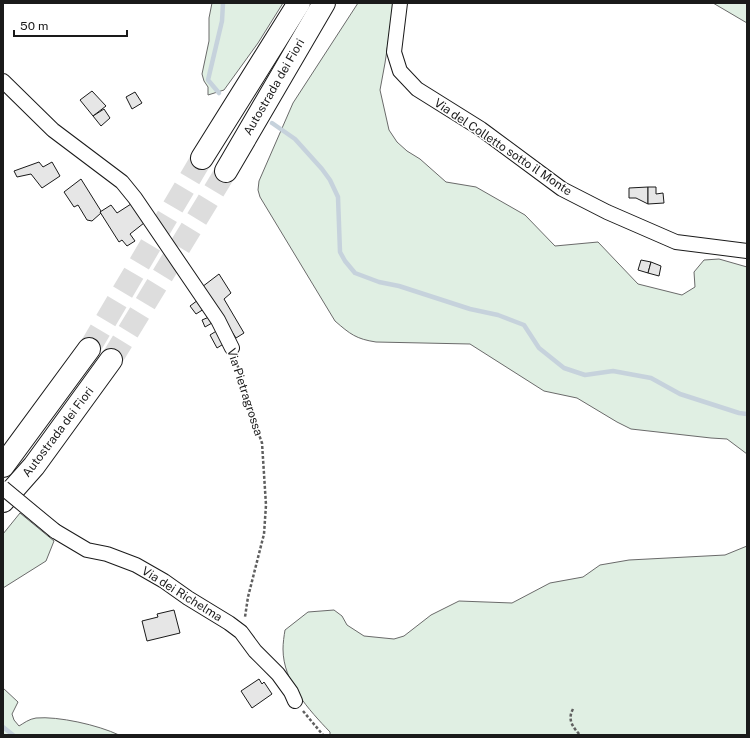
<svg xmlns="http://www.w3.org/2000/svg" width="750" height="738" font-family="'Public Sans',sans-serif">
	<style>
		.green { fill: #e0efe3; stroke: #6a6a6a }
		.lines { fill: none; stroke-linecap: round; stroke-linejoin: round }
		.stream { stroke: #c6d2dc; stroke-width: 4.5 }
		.building { fill: #e6e6e6; stroke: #1a1a1a }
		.highway-tunnel { stroke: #ddd; stroke-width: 22; stroke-dasharray: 22 11; stroke-linecap: butt }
		.street-casing { stroke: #1a1a1a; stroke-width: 16 }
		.highway-casing { stroke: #1a1a1a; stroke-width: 24 }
		.path { stroke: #5f5f5f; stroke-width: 2.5; stroke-dasharray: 3 2; stroke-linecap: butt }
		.street { stroke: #fff; stroke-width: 14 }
		.highway { stroke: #fff; stroke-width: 22 }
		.street-bridge-casing { stroke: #1a1a1a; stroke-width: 16; stroke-linecap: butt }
		.street-bridge { stroke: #fff; stroke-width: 14 }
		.labels { text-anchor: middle; stroke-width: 3; stroke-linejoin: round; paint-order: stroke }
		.street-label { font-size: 12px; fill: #1a1a1a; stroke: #fff }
	</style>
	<rect width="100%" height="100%" fill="#fff"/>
	<g class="green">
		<polygon points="212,3 283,3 258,43 224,90 208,95 208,87 204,81 202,74 209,41 209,18"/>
		<path d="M358 3H394L385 63 380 90 389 130 397 142 407 151 420 159 446 182 476 187 525 215 555 246 598 242 638 284 682 295 695 287 694 272 704 260 719 259 747 267V454L727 439 711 438 631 429 617 422 577 398 544 391 470 344 376 342C356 339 350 334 335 321L260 197 258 190 259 181 293 103Z"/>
		<polygon points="713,3 747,3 747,23"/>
		<polygon points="20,513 54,541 46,561 3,588 3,534"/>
		<path d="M747 546V735H330V732C309 710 283 682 283 649 283 643 284 636 285 630L308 612 334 610 342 616 347 625 364 636 394 639 404 636 431 615 459 601 512 603 550 583 583 577 600 565 629 560 725 555Z"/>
		<path d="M3 688 18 702 12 714 14 720 19 726C24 723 29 719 36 718 58 716 98 725 119 735H3Z"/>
	</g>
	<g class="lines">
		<g class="stream">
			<polyline points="219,93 208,80 222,21 223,3"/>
			<polyline points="272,123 295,139 322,169 330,180 338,197 340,252 345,261 355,273 379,282 399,286 470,309 498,315 524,325 539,348 564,368 585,375 613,371 651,378 680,394 739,413 747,414"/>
			<polyline points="3,727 13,735"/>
		</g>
	</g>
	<g class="building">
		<polygon points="92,91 106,106 93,116 80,100"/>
		<polygon points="135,92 142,103 132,109 126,97"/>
		<polygon points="104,109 110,118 101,126 93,116"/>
		<polygon points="39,162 43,167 52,162 60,176 42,188 31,174 17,177 14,171"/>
		<polygon points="81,179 101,211 100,212 101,213 92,221 87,220 78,205 74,207 64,192"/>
		<polygon points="648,187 648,204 636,198 629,198 629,188"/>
		<polygon points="648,187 656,187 656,194 663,193 664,203 648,204"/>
		<polygon points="131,204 144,223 130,234 135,241 127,246 122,240 119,242 100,212 111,205 117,213"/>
		<polygon points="641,260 651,262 648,273 638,270"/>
		<polygon points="651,262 661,266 659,276 648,273"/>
		<polygon points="219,274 231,293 224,299 244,333 236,338 202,287"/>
		<polygon points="198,300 204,309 196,314 190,306"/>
		<polygon points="209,317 212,323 205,327 202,320"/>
		<polygon points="218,330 225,343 217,348 210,335"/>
		<polygon points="174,610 180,633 147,641 142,621 158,617 157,614"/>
		<polygon points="259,679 262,684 264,682 272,694 252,708 241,691"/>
	</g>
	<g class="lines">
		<g class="highway-tunnel">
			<polyline points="89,349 202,158"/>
			<polyline points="111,360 226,171"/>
		</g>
		<g class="street-casing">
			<g id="street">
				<polyline points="400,3 394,52 400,71 417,89 481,129 562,189 607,212 676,242 747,251"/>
				<polyline points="3,81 53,130 122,182 135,198 218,320 232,348"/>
				<polyline points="55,531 87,550 107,554 136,565 164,581 188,598 229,623 241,632 255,651 278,674 291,692 295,701"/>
			</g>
		</g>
		<g class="highway-casing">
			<g id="highway">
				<polyline points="202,158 299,3"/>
				<polyline points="226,171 324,3"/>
				<polyline points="3,466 89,349"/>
				<polyline points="3,501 34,466 111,360"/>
			</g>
		</g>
		<g class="path">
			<polyline points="236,360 252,415 262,443 266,505 264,534 248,597 245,617"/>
			<path d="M573 709C567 720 573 727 580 735"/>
			<polyline points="303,711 323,735"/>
		</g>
		<use href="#street" class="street"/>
		<use href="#highway" class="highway"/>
		<g class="street-bridge-casing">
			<polyline id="street-bridge" points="3,488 55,531"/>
		</g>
		<use href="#street-bridge" class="street-bridge"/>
	</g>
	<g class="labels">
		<g class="street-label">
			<text transform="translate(274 87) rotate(-60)" y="4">Autostrada dei Fiori</text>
			<text transform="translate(503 147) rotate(34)" y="4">Via del Colletto sotto il Monte</text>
			<text transform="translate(245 392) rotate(72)" y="4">Via Pietragrossa</text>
			<text transform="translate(58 432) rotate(-53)" y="4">Autostrada dei Fiori</text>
			<text transform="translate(182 594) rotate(32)" y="4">Via dei Richelma</text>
		</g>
	</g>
	<rect width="750" height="738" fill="none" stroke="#1a1a1a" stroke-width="8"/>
	<path d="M14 30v6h113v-6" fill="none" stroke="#1a1a1a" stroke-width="2"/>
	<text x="20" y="30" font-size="12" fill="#1a1a1a" stroke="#ffffff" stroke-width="3" paint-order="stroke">50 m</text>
</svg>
